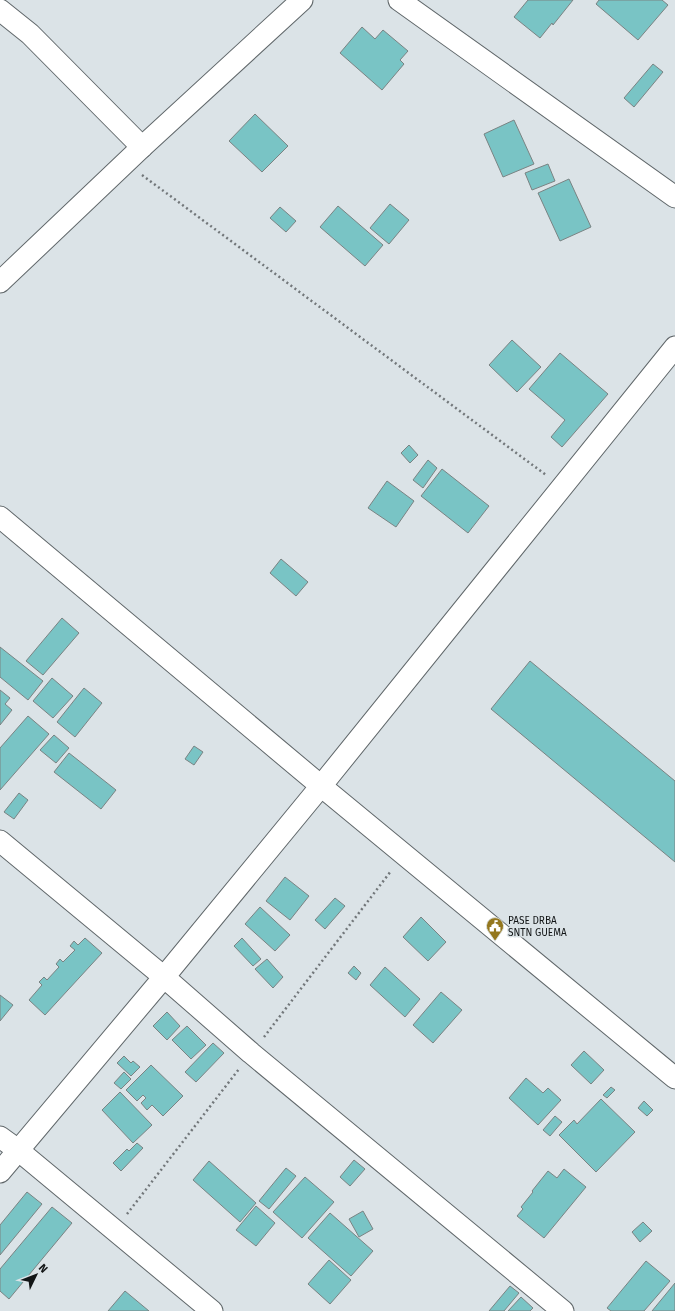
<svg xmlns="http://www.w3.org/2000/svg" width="675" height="1311" font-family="'Fira Sans',sans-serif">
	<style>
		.building { fill: #79c4c5; stroke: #7a8383 }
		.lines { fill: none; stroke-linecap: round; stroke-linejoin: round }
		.minor-casing { stroke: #60676a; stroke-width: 23 }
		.path { stroke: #72777a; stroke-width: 2.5; stroke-dasharray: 2 3; stroke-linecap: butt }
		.minor { stroke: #fff; stroke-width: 21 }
		.labels { text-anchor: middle; stroke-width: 3; stroke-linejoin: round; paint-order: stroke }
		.poi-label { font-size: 10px; fill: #121516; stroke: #dbe3e7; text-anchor: start }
	</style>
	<rect width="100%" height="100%" fill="#dbe3e7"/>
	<g class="building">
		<polygon points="528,0 573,0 553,25 552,23 540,38 514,17"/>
		<polygon points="599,0 662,0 668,5 638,40 596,4"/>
		<polygon points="362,27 375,39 383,30 408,51 400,60 404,64 382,90 340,53"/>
		<polygon points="653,64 663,72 634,107 624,98"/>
		<polygon points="255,114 288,146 262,172 229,141"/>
		<polygon points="514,120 534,164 503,177 484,134"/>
		<polygon points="548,164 555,181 532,190 525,173"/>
		<polygon points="569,179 591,227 560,241 538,193"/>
		<polygon points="390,204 409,220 389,244 370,228"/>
		<polygon points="338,206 383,245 365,266 320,227"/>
		<polygon points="280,207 296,221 286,232 270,218"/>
		<polygon points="512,340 541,367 517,392 489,365"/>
		<polygon points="560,353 608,394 562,447 551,437 565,420 529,389"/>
		<polygon points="409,445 418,455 410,463 401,453"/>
		<polygon points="428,460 437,468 423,488 413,480"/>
		<polygon points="442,469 489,506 468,533 421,496"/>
		<polygon points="387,481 414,501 396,527 368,508"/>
		<polygon points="281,559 308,582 296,596 270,573"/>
		<polygon points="62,618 79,633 43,675 26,661"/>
		<polygon points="0,647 43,681 28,700 0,677"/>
		<polygon points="530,661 675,781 675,862 491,709"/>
		<polygon points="52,678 73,696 53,718 33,701"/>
		<polygon points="84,688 102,703 75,737 57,722"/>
		<polygon points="0,690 10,698 5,704 12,710 0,725"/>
		<polygon points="28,716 49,734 0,790 0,748"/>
		<polygon points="54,735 69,748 56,763 40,750"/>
		<polygon points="194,746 203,752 194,765 185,759"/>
		<polygon points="69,753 116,790 101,809 54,772"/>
		<polygon points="19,793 28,800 14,819 4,812"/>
		<polygon points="285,877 309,896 290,920 266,901"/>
		<polygon points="335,898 345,906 325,929 315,920"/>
		<polygon points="260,907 290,935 275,951 245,924"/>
		<polygon points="421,917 446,942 428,961 403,937"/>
		<polygon points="85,938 102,953 45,1015 29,1000 42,985 39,982 44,977 47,980 59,967 56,964 60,959 63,962 75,950 70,946 74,941 78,945"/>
		<polygon points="242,938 261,959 253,966 234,946"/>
		<polygon points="267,959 283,977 273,988 255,969"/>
		<polygon points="354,966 361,973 356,980 348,973"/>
		<polygon points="385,967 420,999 405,1017 370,985"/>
		<polygon points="441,992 462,1010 433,1043 413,1025"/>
		<polygon points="0,995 13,1005 0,1021"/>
		<polygon points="167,1012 180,1026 167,1040 153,1026"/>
		<polygon points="187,1026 206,1045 191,1059 172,1040"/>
		<polygon points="213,1043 224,1053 196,1082 185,1072"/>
		<polygon points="584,1051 604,1070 591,1084 571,1065"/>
		<polygon points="124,1056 131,1063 133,1061 140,1067 131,1076 117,1063"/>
		<polygon points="151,1065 183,1096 163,1116 152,1105 147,1110 141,1103 146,1098 143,1095 137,1101 126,1090"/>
		<polygon points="124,1072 131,1079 121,1089 114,1083"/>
		<polygon points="526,1078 543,1093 548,1088 561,1100 538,1125 509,1098"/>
		<polygon points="611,1087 615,1090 607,1098 603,1095"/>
		<polygon points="120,1092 152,1125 133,1143 102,1110"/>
		<polygon points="601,1099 635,1132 596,1172 559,1135 574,1120 577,1124"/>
		<polygon points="644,1101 653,1110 647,1116 638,1108"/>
		<polygon points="555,1116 562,1122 550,1136 543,1130"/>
		<polygon points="137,1143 143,1148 121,1171 113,1163 127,1149 129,1151"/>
		<polygon points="354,1160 365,1169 350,1186 340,1177"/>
		<polygon points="209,1161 256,1203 240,1222 193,1180"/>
		<polygon points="286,1168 296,1176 269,1209 259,1201"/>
		<polygon points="564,1169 586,1187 544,1238 517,1216 523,1209 521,1207 533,1192 532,1191 548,1171 557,1178"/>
		<polygon points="305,1177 334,1202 302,1238 273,1212"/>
		<polygon points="27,1192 42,1204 0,1255 0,1225"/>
		<polygon points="256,1206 275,1223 256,1246 236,1230"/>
		<polygon points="52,1207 72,1223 9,1299 0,1291 0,1269"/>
		<polygon points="363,1211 373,1229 359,1237 349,1219"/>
		<polygon points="330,1213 373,1251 351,1276 308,1238"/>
		<polygon points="643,1222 652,1231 640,1242 632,1232"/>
		<polygon points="329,1260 351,1280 330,1304 308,1284"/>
		<polygon points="646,1261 670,1281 644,1311 611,1311 607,1308"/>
		<polygon points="675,1283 675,1311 652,1311"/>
		<polygon points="510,1286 519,1293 504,1311 489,1311"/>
		<polygon points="125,1291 149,1311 108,1311"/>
		<polygon points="521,1297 533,1308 530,1311 508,1311"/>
	</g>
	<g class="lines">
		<g class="minor-casing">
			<g id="minor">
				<polyline points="399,0 675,197"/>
				<polyline points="0,10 30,34 142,147"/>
				<polyline points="0,282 142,147 302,0"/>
				<polyline points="0,517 321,786 675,1078"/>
				<polyline points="0,841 164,977 251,1053 563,1311"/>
				<polyline points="0,1137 18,1150 212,1311"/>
				<polyline points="0,1172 164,977 321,786 675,347"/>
			</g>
		</g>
		<g class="path">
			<polyline points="142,175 546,475"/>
			<polyline points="264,1037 391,871"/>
			<polyline points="127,1214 239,1069"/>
		</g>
		<use href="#minor" class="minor"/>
	</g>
	<defs>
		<g id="civic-pin" transform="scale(0.9)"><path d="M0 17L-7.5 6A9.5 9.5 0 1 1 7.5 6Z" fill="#94771e" stroke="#dbe3e7"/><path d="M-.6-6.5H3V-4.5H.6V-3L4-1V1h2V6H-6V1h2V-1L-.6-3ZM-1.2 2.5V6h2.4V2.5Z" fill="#fff"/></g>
	</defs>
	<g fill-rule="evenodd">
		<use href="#civic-pin" x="495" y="926"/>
	</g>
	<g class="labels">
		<g class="poi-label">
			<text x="508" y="924">PASE DRBA<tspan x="508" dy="12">SNTN GUEMA</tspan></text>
		</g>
	</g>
	<g transform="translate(36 1275) rotate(47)" stroke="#dbe3e7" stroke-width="3" paint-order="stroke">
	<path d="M0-3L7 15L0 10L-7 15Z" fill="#121516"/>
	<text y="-6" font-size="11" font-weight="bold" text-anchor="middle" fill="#121516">N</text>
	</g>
</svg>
